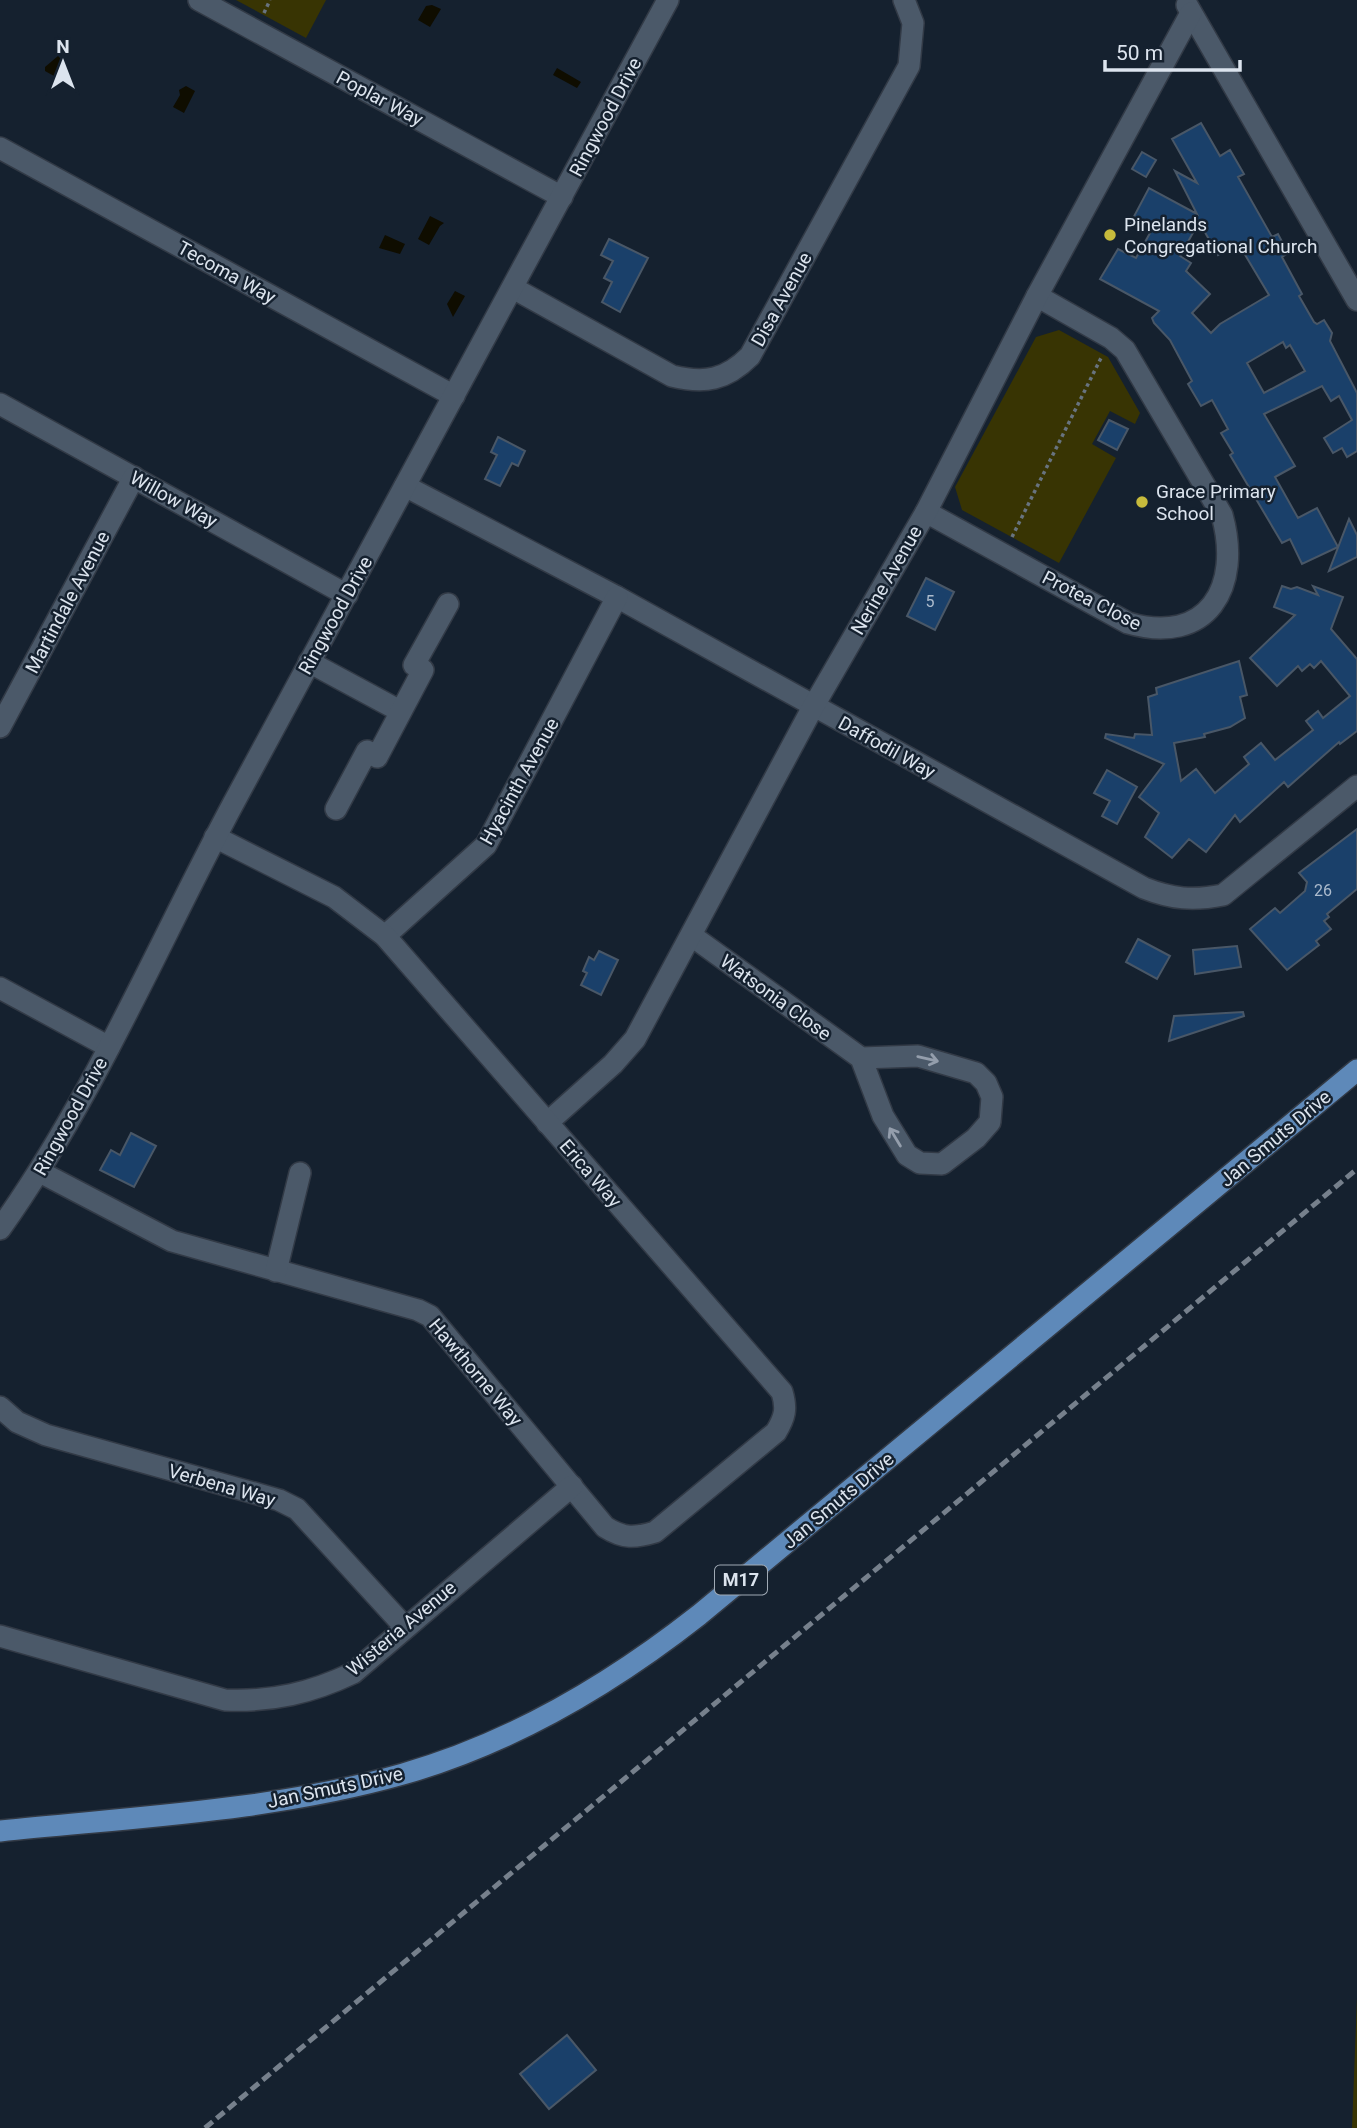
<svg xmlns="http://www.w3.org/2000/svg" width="1357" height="2128" font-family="Roboto,sans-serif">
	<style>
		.green { fill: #383403 }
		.water { fill: #0f0d00 }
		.building { fill: #1a406a; stroke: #495767; stroke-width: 2; fill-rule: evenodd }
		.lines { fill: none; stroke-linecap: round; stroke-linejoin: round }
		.minor-casing { stroke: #323a46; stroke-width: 24 }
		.major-casing { stroke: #323a46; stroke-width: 24 }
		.path { stroke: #68737f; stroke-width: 3.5; stroke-dasharray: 3.5 3.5; stroke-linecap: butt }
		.minor { stroke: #4b5969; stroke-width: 21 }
		.major { stroke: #5e89b9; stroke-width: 21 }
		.rail { stroke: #76808c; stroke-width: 5; stroke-dasharray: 10 5; stroke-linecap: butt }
		.oneway { stroke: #949eac }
		.poi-dot { fill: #c7bb3c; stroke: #15212f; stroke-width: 2.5 }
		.labels { text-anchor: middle; stroke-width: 5; stroke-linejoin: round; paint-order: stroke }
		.number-label { font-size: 16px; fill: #acbbcd }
		.shield { fill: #15212f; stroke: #a0aab5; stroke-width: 2 }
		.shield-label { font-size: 18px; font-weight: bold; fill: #dce4ee }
		.street-label { font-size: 19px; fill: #dce4ee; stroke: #15212f }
		.poi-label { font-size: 19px; fill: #dce4ee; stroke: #15212f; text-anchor: start }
	</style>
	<rect width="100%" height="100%" fill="#15212f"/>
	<g class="green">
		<polygon points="236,0 326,0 306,38"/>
		<polygon points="1059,330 1108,357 1140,413 1135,424 1110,411 1092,444 1116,458 1059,563 962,510 955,487 1036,337"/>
		<polygon points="1357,1998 1357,2128 1352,2128"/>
	</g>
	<g class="water">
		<polygon points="432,5 441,9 430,27 418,20 426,6"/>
		<polygon points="58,56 64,62 54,76 45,71 45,67"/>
		<polygon points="557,68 581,82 577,88 553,75"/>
		<polygon points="186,86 195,91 184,113 173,107 180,95 179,90"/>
		<polygon points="430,216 444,223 440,226 429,245 418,239"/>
		<polygon points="385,235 405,244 400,254 379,248"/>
		<polygon points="455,291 465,296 453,317 447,304"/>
	</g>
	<g class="building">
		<path d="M1201 123 1220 156 1230 150 1244 174 1238 177 1272 237 1278 234 1288 253 1282 257 1302 294 1299 296 1314 322 1317 324 1324 320 1332 333 1330 341 1357 393V451L1347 457 1342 448 1333 453 1324 438 1352 420 1339 396 1331 401 1322 386 1264 414 1295 466 1275 477 1298 518 1317 508 1338 547 1302 564 1290 539 1282 543 1230 455 1233 453 1221 433 1228 429 1212 400 1201 406 1188 384 1192 381 1170 340 1154 323 1152 318 1159 311 1100 279 1118 249 1136 258 1150 233 1131 222 1149 188 1197 214 1175 171 1197 183 1172 139ZM1199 222 1218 255 1238 243 1269 295 1220 324 1211 333 1192 313 1210 294 1186 271 1191 263 1180 256ZM1283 342 1286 348 1290 345 1305 371 1264 393 1247 363Z"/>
		<polygon points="1142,152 1156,160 1146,177 1132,169"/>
		<polygon points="609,239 648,258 620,312 602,302 612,282 604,278 613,261 601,255"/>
		<polygon points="1109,420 1128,429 1117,450 1098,440"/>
		<polygon points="498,437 525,451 518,466 512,463 500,486 485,479 497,455 491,452"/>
		<polygon points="1349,519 1357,535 1357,557 1329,571"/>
		<polygon points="926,578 954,592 935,630 907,616"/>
		<polygon points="1282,586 1291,589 1297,587 1318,595 1313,586 1343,597 1331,629 1357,659 1357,731 1340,744 1339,742 1288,787 1284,782 1240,822 1235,815 1206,852 1189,839 1172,858 1145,837 1159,813 1139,797 1164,764 1105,738 1106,734 1134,738 1135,734 1152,735 1148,697 1157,694 1156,688 1239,661 1247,695 1240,697 1245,718 1230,727 1204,734 1205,737 1174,743 1181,781 1196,769 1215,793 1249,764 1244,757 1261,743 1275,760 1313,730 1306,721 1318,711 1323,718 1350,696 1321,661 1314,668 1310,664 1302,671 1298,666 1277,686 1250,658 1295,615 1274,607"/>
		<polygon points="1107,770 1137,787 1117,824 1102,816 1110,801 1094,793"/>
		<polygon points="1357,829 1357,889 1327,914 1329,917 1324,921 1331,929 1316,941 1319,945 1287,970 1250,929 1275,908 1280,913 1305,891 1307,882 1299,873"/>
		<polygon points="1138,939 1170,956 1157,979 1126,962"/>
		<polygon points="1237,946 1241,967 1195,974 1193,950"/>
		<polygon points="599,951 618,960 601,995 581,985 587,973 583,971 589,957 594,960"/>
		<polygon points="1243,1012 1244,1016 1169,1041 1174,1016"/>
		<polygon points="131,1133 156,1146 134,1187 100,1170 111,1150 120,1155"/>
		<polygon points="567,2035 596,2070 549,2109 520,2074"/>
	</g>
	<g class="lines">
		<g class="minor-casing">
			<g id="minor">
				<polyline points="199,0 562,197"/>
				<polyline points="1187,5 1357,300"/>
				<polyline points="0,148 454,396"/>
				<path d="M513 288 672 376C705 384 726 380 750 356L909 66 913 23 904 0"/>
				<polyline points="0,404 347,595"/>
				<path d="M405 486 617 597 1144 888C1172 899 1193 901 1223 895L1357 786"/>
				<path d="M926 512 1128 623C1208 646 1242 587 1222 515L1125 350 1111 338 1037 296"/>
				<polyline points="309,662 400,711"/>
				<polyline points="0,727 134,477"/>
				<polyline points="336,809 367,751 377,757 423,670 414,665 448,604"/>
				<polyline points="385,936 486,845 617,597"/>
				<polyline points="692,936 861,1058 883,1116 907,1155 920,1163 942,1164 976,1138 990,1122 992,1097 986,1083 976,1073 918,1056 861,1058"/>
				<polyline points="0,988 109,1047"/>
				<polyline points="547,1123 613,1064 635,1039 813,707 926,512 1037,296 1191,13"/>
				<path d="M40 1172 172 1241 418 1310 430 1316 605 1527C624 1539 635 1538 655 1532L776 1432C785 1417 787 1409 782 1392L385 936 334 897 215 837"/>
				<path d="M0 1229C94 1097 157 946 233 804 377 535 523 268 668 0"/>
				<polyline points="276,1271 300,1173"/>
				<polyline points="0,1407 17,1422 46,1435 279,1500 297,1509 404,1626"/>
				<path d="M0 1636 225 1700C272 1702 311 1693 353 1673L572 1486"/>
			</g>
		</g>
		<g class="major-casing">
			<path id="major" d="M0 1831C134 1817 273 1811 403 1774 512 1743 610 1685 699 1615L1357 1070"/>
		</g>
		<g class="path">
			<polyline points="264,13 270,0"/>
			<polyline points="1012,537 1102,356"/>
		</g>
		<use href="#minor" class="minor"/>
		<use href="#major" class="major"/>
		<polyline class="rail" points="205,2128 1357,1169"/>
	</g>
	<defs><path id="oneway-shaft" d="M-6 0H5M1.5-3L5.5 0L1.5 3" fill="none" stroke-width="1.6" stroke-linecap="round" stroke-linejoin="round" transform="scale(1.75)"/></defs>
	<g class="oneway">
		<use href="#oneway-shaft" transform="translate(928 1059) rotate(13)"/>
		<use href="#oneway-shaft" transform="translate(895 1137) rotate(-121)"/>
	</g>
	<g class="poi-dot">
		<circle cx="1110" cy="235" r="7"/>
		<circle cx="1142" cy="502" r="7"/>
	</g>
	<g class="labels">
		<g class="number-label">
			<text x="930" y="607">5</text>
			<text x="1323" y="896">26</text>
		</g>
		<rect class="shield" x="715" y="1565.5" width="52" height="29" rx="5"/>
		<g class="shield-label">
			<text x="741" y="1586">M17</text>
		</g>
		<g class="street-label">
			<text transform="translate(380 98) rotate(28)" y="7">Poplar Way</text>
			<text transform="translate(605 117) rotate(-62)" y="7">Ringwood Drive</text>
			<text transform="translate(227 272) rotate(29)" y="7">Tecoma Way</text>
			<text transform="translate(781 299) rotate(-61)" y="7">Disa Avenue</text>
			<text transform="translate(174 499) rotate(29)" y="7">Willow Way</text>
			<text transform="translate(886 580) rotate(-60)" y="7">Nerine Avenue</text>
			<text transform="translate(1092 600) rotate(27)" y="7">Protea Close</text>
			<text transform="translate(67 602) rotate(-62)" y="7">Martindale Avenue</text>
			<text transform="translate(335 615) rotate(-61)" y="7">Ringwood Drive</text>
			<text transform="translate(887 747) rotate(29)" y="7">Daffodil Way</text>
			<text transform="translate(519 781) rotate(-61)" y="7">Hyacinth Avenue</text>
			<text transform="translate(776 997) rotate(36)" y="7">Watsonia Close</text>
			<text transform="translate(70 1116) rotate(-61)" y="7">Ringwood Drive</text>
			<text transform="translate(1275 1138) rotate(-40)" y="7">Jan Smuts Drive</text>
			<text transform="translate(591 1173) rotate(49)" y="7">Erica Way</text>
			<text transform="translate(476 1372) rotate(50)" y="7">Hawthorne Way</text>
			<text transform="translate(222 1485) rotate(16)" y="7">Verbena Way</text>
			<text transform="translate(838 1500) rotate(-40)" y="7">Jan Smuts Drive</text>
			<text transform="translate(401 1628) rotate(-40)" y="7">Wisteria Avenue</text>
			<text transform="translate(335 1787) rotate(-12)" y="7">Jan Smuts Drive</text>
		</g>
		<g class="poi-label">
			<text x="1124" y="231">Pinelands<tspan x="1124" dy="22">Congregational Church</tspan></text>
			<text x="1156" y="498">Grace Primary<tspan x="1156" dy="22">School</tspan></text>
		</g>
	</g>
	<g transform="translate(63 63)" stroke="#15212f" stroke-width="5" paint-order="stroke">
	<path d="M0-5L12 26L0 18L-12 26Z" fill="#dce4ee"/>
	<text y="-10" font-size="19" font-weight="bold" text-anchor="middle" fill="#dce4ee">N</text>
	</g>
	<path d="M1105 60v10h135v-10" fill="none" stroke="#dce4ee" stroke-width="3.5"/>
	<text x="1116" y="60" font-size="21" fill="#dce4ee" stroke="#15212f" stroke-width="5" paint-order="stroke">50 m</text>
</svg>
